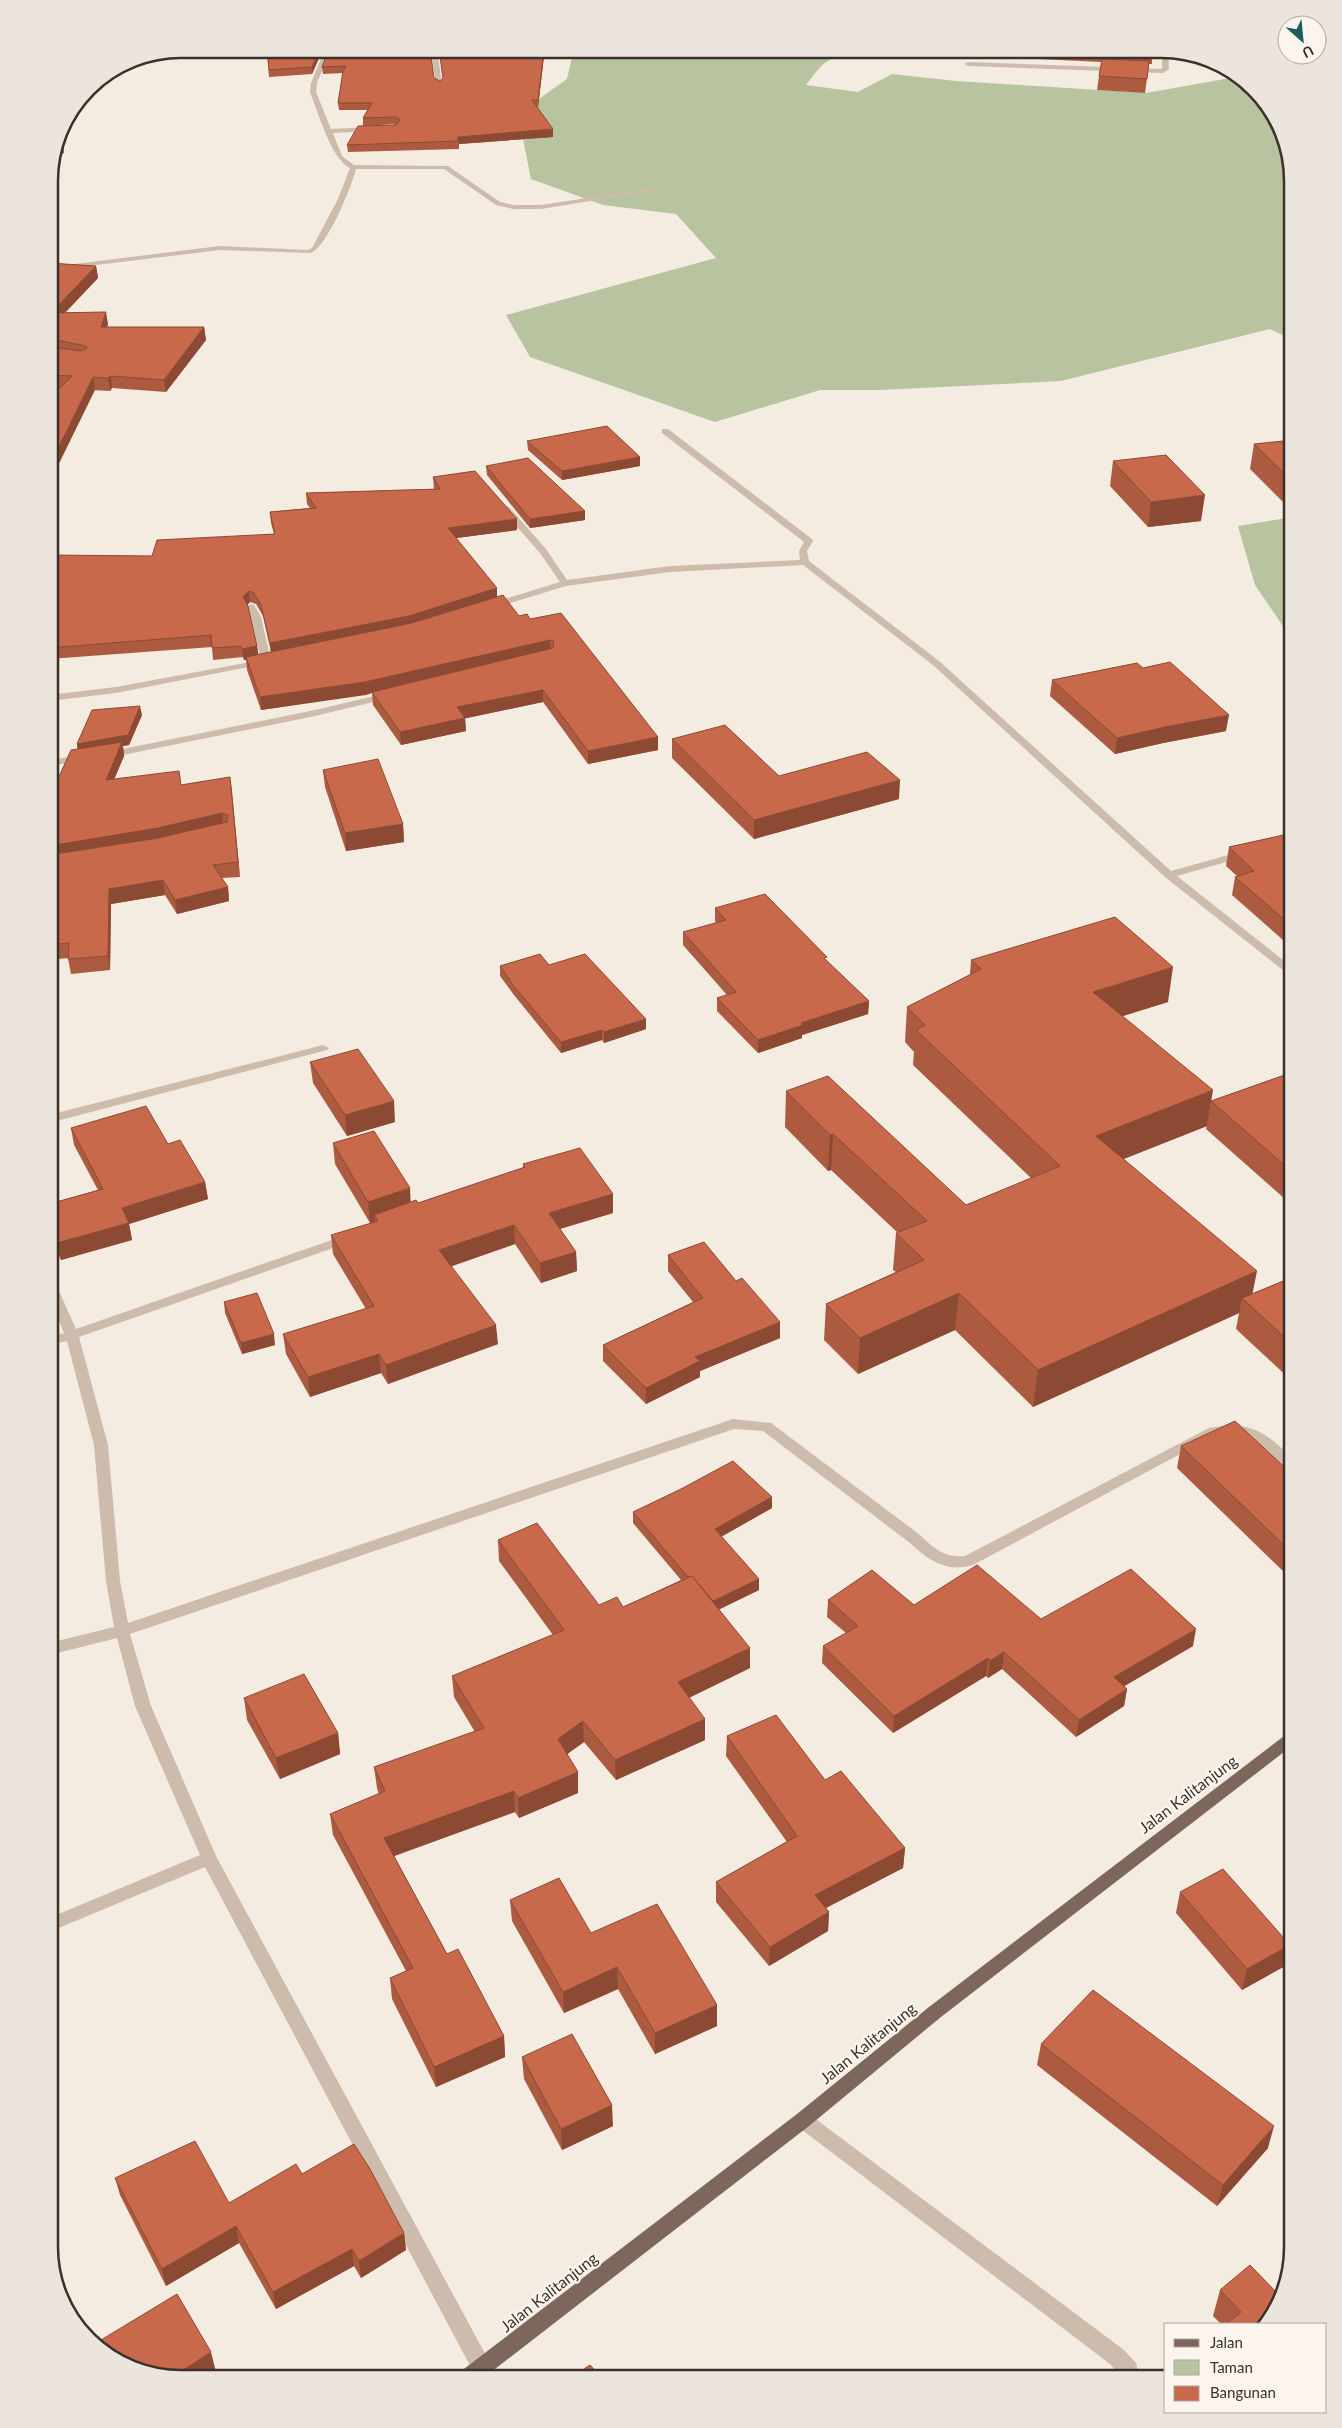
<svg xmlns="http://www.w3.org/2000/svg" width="1342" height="2428" font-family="Lato,sans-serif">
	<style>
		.green { fill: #b8c4a0 }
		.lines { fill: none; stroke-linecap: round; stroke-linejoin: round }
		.street { fill: #cdbbac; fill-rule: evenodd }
		.primary { fill: #7d675c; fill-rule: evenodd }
		.wall { fill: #ac5a40; fill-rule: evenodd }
		.shaded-wall { fill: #8c4a34 }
		.building { fill: #c8694b; stroke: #8c4a34 }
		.labels { text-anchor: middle; stroke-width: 4.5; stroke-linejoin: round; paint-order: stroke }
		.near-street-label { font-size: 16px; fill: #3b302b; stroke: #fbf5ee }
		.rim { fill: none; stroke: #3b302b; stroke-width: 2.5 }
	</style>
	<rect width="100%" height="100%" fill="#f4ebe1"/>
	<g class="green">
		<path d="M476 49H869C857 56 847 54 835 58 822 61 814 75 806 85L858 92 892 74 956 81 1146 93 1242 76 1283 130 1293 180V340L1270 329 1061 381 880 390H820L715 422 530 357 506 315 716 258 676 214 603 205 531 179 518 114 567 79 573 53 475 56Z"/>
		<polygon points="1293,517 1293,641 1255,585 1238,526"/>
	</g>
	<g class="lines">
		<g class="street">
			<path d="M325 49H331L317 83 316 92 331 129 371 127 374 129 371 131 333 133 342 156 354 165 448 166 500 202 513 205H541L654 188 657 190 541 209H513L496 205 444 169H356C351 188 328 245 311 253L220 250 63 269V265H66L220 246 308 250 312 248 338 199 350 168C331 159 318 112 310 92L311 83Z"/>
			<polygon points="431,49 437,49 442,85 439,87 436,85"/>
			<polygon points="1162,49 1168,49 1169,69 1163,73 968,66 965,64 968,62 1162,69"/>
			<polygon points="662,429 668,429 812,539 813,541 807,551 809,561 939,661 1171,871 1239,852 1247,852 1247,856 1177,876 1293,968 1293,976 1289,975 1165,877 933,665 803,565 670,572 566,586 494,608 488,608 488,604 560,582 540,553 503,511 502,509 506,506 509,507 546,549 567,580 670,566 800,560 799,551 804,542 662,433"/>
			<polygon points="251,604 254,605 261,617 271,661 269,663 116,693 49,701 49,695 116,687 261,660 251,617 246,607"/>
			<polygon points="387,693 392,696 390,698 315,716 108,758 103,755 108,752 315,710"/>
			<polygon points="84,755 89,758 88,760 49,766 49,760"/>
			<polygon points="323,1045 329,1048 327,1050 49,1123 49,1115"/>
			<path d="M349 1234 355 1238 353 1241 79 1337 108 1445 120 1581 128 1623 733 1419 771 1423 920 1535C934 1549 945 1558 965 1556L1209 1428C1249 1420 1265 1431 1293 1459V1472L1288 1471C1262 1445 1252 1430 1212 1437L973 1565C947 1573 928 1560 910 1543L763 1431 734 1429 130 1634 151 1706 216 1856 489 2361 492 2368 489 2375 482 2377 475 2375 205 1867 49 1932V1918L200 1855 135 1706 117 1638 49 1655V1643L114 1627 106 1581 94 1445 67 1341 49 1345V1337L64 1333 49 1297V1278L55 1282 76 1329Z"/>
			<polygon points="803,2112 809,2114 1124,2350 1136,2363 1140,2379 1122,2379 1120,2375 1110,2364 797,2126 794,2120 797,2114"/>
		</g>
		<polygon class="primary" points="1293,1731 1293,1745 941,2017 809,2126 482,2379 457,2379 460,2372 797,2114 929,2007 1288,1733"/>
	</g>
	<g class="wall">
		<polygon points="267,49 323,49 312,74 269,77"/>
		<polygon points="329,49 434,78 440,81 443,78 439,49 544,49 544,56 538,107 537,107 553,137 459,144 459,149 348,152 347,145 396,124 363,126 363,118 368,110 339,110 338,103 343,73 323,74 322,67"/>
		<polygon points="970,49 1152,56 1152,64 1149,64 1145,93 1097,90 1099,76 1102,62 969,56"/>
		<polygon points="49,263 96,266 98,278 65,313 108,324 107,327 204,327 206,340 166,392 112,388 110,391 49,388"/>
		<polygon points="1293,440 1293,510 1291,510 1250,469 1254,444"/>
		<polygon points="527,441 640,457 640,466 562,480 528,450"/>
		<polygon points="1113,461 1201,521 1148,527 1110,486"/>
		<polygon points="486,466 585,511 585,520 530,528 487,475"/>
		<path d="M433 477 517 530 456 538 497 597 519 616 530 619 658 737V750L588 764 543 702 465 718 466 731 401 745 373 705 372 693 261 710 247 670 246 660H244L243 657 213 660 212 647 49 659V555L152 556 274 534 271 523 270 512 310 508 307 504 306 493 434 489ZM250 602 256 604 263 616 271 652 258 654 257 646 247 605Z"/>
		<polygon points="1143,668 1226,731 1163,743 1115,754 1050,696 1052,680"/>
		<polygon points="142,715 129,745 123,746 124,756 114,779 181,785 230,777 240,877 222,878 228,887 229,901 177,914 165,895 111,904 110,970 71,974 68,958 49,960 49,799 78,749 77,744"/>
		<polygon points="672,739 779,776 899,799 754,839 672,758"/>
		<polygon points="323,770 403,824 404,842 346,851 325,787"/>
		<polygon points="1293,833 1293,948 1292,948 1232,895 1235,877 1237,876 1226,866 1229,847"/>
		<polygon points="715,908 827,962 869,1001 868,1014 802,1035 802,1038 758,1053 717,1011 717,998 727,995 683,945 683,932 716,923 715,921"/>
		<polygon points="971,960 1168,1002 1122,1016 1207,1126 1123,1159 1252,1294 1293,1277 1293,1382 1236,1329 1239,1313 1033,1407 955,1330 858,1374 824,1340 826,1304 896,1272 893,1270 896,1233 898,1233 831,1170 828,1171 785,1127 786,1091 966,1205 1031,1178 913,1065 914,1052 905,1042 907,1007 970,975"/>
		<polygon points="549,965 646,1029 604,1043 602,1040 561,1053 514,995 500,976 500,966"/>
		<polygon points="310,1062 395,1122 347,1136 313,1083"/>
		<polygon points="1293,1072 1293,1206 1206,1129 1211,1101"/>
		<polygon points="71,1128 168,1144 205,1182 208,1199 129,1224 132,1240 61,1260 49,1235 49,1204 98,1190 74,1145"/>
		<polygon points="333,1143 411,1202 418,1203 523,1168 523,1164 613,1194 613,1213 560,1229 576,1252 577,1271 541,1283 515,1244 451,1266 498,1344 388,1384 381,1373 310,1397 286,1354 283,1334 366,1309 333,1254 331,1235 375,1222 370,1223 335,1164"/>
		<polygon points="668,1255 736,1281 780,1322 780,1338 700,1371 700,1377 646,1404 603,1361 603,1345 693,1302 668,1271"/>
		<polygon points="224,1302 275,1345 242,1354 225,1313"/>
		<polygon points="1181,1446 1293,1475 1293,1570 1286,1574 1177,1468"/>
		<polygon points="772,1497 772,1508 721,1537 759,1579 759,1590 719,1609 750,1668 689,1698 705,1740 616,1780 584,1742 567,1754 578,1772 578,1793 519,1818 515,1812 394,1856 447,1954 504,2036 505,2057 436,2087 392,1999 390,1978 406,1971 333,1835 330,1814 379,1794 377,1788 374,1767 475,1732 454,1697 452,1676 553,1635 499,1561 498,1540 599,1605 623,1607 681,1580 633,1523 633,1512"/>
		<polygon points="828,1600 914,1605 1041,1619 1193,1646 1124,1686 1127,1689 1124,1706 1076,1737 1002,1669 988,1678 986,1676 893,1733 822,1663 823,1646 846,1633 827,1617"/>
		<polygon points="244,1698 338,1733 340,1754 280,1779 247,1720"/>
		<polygon points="727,1736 825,1780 905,1848 903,1868 826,1908 829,1912 828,1931 769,1966 716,1902 716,1882 787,1842 726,1756"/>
		<polygon points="1180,1892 1290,1945 1285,1966 1242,1990 1176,1913"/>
		<polygon points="510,1900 591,1933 717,2026 655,2054 618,1989 564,2013 512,1921"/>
		<polygon points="1041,2044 1268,2148 1217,2206 1037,2065"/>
		<polygon points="522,2057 613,2126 562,2150 524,2079"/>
		<polygon points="302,2174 404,2233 406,2250 361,2278 354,2266 276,2309 239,2243 166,2286 120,2195 115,2178 229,2203"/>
		<polygon points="1220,2290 1267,2324 1221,2324 1213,2316"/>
	</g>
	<g class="shaded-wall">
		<polygon points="320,49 323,49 312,74 312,67"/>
		<polygon points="544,49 544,56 538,107 538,100"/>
		<polygon points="553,129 553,137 459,144 458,137"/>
		<polygon points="63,142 64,153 52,158 55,145"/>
		<polygon points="96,266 98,278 53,325 51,313"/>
		<polygon points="106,312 108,324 103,339 101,327"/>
		<polygon points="204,327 206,340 166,392 164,380"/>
		<polygon points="111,376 112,388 110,391 108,378"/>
		<polygon points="93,377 95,390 49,484 49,467"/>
		<polygon points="640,457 640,466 562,480 562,471"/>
		<polygon points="1205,495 1201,521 1148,527 1151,502"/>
		<polygon points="1293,498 1293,510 1291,510"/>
		<polygon points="585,511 585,520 530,528 530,519"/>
		<polygon points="517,519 517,530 449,539 448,528"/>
		<polygon points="497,588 497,600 410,627 271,655 270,643"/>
		<polygon points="249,591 250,602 244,608 243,597"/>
		<polygon points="550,640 551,652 372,692 372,693 366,695 261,710 260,697"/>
		<polygon points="257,646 259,658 246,657 246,660 244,660 242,649"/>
		<polygon points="543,690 543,702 458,720 457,707"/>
		<polygon points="140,706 142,715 129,745 123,746 124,756 108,794 106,780 78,753 77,744"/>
		<polygon points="1229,715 1226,731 1163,743 1115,754 1117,738 1165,727"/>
		<polygon points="465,718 466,731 401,745 400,732"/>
		<polygon points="658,737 658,750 588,764 588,751"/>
		<polygon points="230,777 232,791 240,877 238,862"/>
		<polygon points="900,780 899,799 754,839 754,820"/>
		<polygon points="222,813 224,827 49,860 49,846"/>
		<polygon points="403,824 404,842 346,851 345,833"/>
		<polygon points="163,880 165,895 111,904 110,970 108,956 109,889"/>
		<polygon points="228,887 229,901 177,914 175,900"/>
		<polygon points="1173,967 1168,1002 1088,1027 1093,992"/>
		<polygon points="869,1001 868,1014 802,1035 802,1038 758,1053 758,1040 801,1023"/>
		<polygon points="646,1019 646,1029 604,1043 604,1032"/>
		<polygon points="602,1030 602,1040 561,1053 561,1042"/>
		<polygon points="1213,1090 1207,1126 1091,1172 1096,1136"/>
		<polygon points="394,1101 395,1122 347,1136 345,1115"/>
		<polygon points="833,1134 831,1170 828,1171 830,1135"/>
		<polygon points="205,1182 208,1199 129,1224 132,1240 61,1260 57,1243 122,1208"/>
		<polygon points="410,1188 411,1209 374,1215 375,1222 370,1223 368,1202"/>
		<polygon points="613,1194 613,1213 549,1232 549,1213"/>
		<polygon points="514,1225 515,1244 441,1270 439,1250"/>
		<polygon points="576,1252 577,1271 541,1283 540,1263"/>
		<polygon points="1257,1271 1250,1306 1242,1298 1239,1313 1033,1407 1038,1370"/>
		<polygon points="959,1293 955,1330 858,1374 860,1338"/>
		<polygon points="780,1322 780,1338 700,1371 700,1377 646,1404 646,1388 695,1357"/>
		<polygon points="496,1325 498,1344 388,1384 386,1365"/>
		<polygon points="274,1334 275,1345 242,1354 241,1343"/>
		<polygon points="379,1354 381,1373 310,1397 308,1377"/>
		<polygon points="772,1497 772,1508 715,1540 715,1529"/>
		<polygon points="1293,1551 1293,1570 1286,1574 1291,1552"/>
		<polygon points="759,1579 759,1590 710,1614 710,1603"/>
		<polygon points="1196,1629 1193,1646 1111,1694 1114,1677"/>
		<polygon points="750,1648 750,1668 678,1703 678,1682"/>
		<polygon points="1004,1652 1002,1669 988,1678 990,1661"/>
		<polygon points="988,1658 986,1676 893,1733 894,1716"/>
		<polygon points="1127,1689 1124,1706 1076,1737 1079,1720"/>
		<polygon points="705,1719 705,1740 616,1780 615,1760"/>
		<polygon points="583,1721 584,1742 559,1760 558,1739"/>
		<polygon points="338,1733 340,1754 280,1779 276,1758"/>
		<polygon points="578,1772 578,1793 519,1818 518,1798"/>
		<polygon points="514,1791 515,1812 386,1859 384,1838"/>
		<polygon points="905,1848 903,1868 814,1914 815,1895"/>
		<polygon points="829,1912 828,1931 769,1966 770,1947"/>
		<polygon points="1290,1945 1285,1966 1242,1990 1247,1969"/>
		<polygon points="617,1967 618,1989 564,2013 563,1992"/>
		<polygon points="717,2005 717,2026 655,2054 655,2033"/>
		<polygon points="504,2036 505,2057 436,2087 434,2067"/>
		<polygon points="612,2105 613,2126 562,2150 561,2129"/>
		<polygon points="1274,2126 1268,2148 1217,2206 1223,2185"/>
		<polygon points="236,2226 239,2243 166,2286 162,2269"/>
		<polygon points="404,2233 406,2250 361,2278 359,2261"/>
		<polygon points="352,2249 354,2266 276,2309 273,2292"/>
		<polygon points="211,2352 216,2372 205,2379 182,2379 180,2372"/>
	</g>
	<g class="building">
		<polygon points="267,49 320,49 312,67 269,70"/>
		<polygon points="329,49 430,49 434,78 440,81 443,78 439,49 544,49 538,100 532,100 553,129 458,137 458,141 347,145 358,126 396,125 400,120 395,117 363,118 372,103 338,103 343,71 346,66 322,67"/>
		<polygon points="970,49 1152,49 1152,56 1150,56 1149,59 1103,57 1104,54"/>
		<polygon points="1102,59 1149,61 1147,79 1099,76"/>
		<polygon points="56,140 63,142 55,145"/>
		<polygon points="49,263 96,266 51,313 106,312 101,327 204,327 164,380 111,376 108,378 93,377 49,467 49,399 72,376 49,375 49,346 50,347 81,351 87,348 86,346 56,340 49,335"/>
		<polygon points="607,426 640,457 562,471 527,441"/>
		<polygon points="1293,440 1293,482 1254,444"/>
		<polygon points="1166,455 1205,495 1151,502 1113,461"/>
		<polygon points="528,458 585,511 530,519 486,466"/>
		<polygon points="475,471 517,519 448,528 497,588 409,616 270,643 261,605 254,593 249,591 243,597 248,606 257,646 242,649 241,646 212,648 211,635 49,648 49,555 152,556 157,540 275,534 270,512 316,508 306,493 440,489 433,477"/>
		<polygon points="503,595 519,616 527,614 530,619 561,613 658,737 588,751 543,690 457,707 465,718 400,732 372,692 553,648 554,641 550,640 365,682 260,697 246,657 412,623"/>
		<polygon points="1170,662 1229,715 1165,727 1117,738 1052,680 1137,663 1143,668"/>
		<polygon points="140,706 128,735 77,744 92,710"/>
		<polygon points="725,725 779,776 867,752 900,780 754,820 672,739"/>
		<polygon points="122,742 106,780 179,771 181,785 230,777 238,862 213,865 228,887 175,900 163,880 109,889 108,956 68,959 69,943 49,945 49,855 158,838 227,822 228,815 222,813 158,828 49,846 49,799 71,750"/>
		<polygon points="378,759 403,824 345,833 323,770"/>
		<polygon points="1293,833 1293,927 1235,877 1254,871 1229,847"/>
		<polygon points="765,894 827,957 824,958 869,1001 801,1023 803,1025 758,1040 717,998 736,992 683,932 726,920 715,908"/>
		<polygon points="1115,917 1173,967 1093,992 1213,1090 1096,1136 1257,1271 1038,1370 959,1293 860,1338 826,1304 924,1260 896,1233 927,1221 833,1134 830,1135 786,1091 828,1076 966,1205 1060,1166 916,1030 925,1025 907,1007 981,969 971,960"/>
		<polygon points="540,954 549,965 585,954 646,1019 604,1032 602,1030 561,1042 513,985 500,966"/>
		<polygon points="358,1049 394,1101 345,1115 310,1062"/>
		<polygon points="1293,1072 1293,1173 1211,1101"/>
		<polygon points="146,1106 168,1144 180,1140 205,1182 122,1208 129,1223 57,1243 49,1225 49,1204 103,1189 71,1128"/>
		<polygon points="374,1131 410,1188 368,1202 333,1143"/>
		<polygon points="580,1148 613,1194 549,1213 576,1252 540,1263 514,1225 439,1250 496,1325 386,1365 379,1354 308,1377 283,1334 374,1306 331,1235 378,1221 374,1215 416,1200 418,1203 525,1167 523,1164"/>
		<polygon points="704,1242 736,1281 742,1278 780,1322 695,1357 700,1361 646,1388 603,1345 703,1298 668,1255"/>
		<polygon points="1293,1277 1293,1345 1242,1298"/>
		<polygon points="257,1293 274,1334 241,1343 224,1302"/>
		<polygon points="1235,1421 1293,1475 1293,1551 1291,1552 1181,1446"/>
		<polygon points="733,1461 772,1497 715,1529 759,1579 713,1601 692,1576 688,1577 633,1512 681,1489"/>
		<polygon points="537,1523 599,1605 617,1597 623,1607 692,1576 750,1648 678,1682 705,1719 615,1760 583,1721 558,1739 578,1772 518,1798 514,1791 384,1838 447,1954 458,1949 504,2036 434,2067 390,1978 413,1968 330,1814 385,1791 374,1767 484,1728 452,1676 564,1630 498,1540"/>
		<polygon points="977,1565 1041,1619 1131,1569 1196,1629 1114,1677 1127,1689 1079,1720 1004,1652 990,1661 988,1658 894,1716 823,1646 858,1626 828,1600 872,1570 914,1605"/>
		<polygon points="304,1674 338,1733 276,1758 244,1698"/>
		<polygon points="776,1715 825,1780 841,1771 905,1848 815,1895 829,1912 770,1947 716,1882 797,1836 727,1736"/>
		<polygon points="1223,1869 1290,1945 1247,1969 1180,1892"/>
		<polygon points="559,1878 591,1933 657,1904 717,2005 655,2033 617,1967 563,1992 510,1900"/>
		<polygon points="1093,1990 1274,2126 1223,2185 1041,2044"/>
		<polygon points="572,2034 612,2105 561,2129 522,2057"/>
		<polygon points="195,2141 229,2203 296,2164 302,2174 354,2144 370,2169 404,2233 359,2261 352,2249 273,2292 236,2226 162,2269 115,2178"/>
		<polygon points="1250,2265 1279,2295 1271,2321 1267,2324 1226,2324 1241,2312 1220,2290"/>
		<polygon points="177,2294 211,2352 180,2372 184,2379 172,2379 107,2357 96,2343"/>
		<polygon points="590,2365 603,2379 569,2379"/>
	</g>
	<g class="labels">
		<g class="near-street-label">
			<text transform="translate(1188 1794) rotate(-37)" y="6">Jalan Kalitanjung</text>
			<text transform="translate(868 2043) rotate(-39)" y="6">Jalan Kalitanjung</text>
			<text transform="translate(549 2292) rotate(-38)" y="6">Jalan Kalitanjung</text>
		</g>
	</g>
	<path d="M0 0H1342V2428H0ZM181 58H1161A123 123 0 0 1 1284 181V2247A123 123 0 0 1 1161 2370H181A123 123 0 0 1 58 2247V181A123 123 0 0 1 181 58Z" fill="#ece5de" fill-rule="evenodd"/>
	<path class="rim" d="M181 58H1161A123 123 0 0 1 1284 181V2247A123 123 0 0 1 1161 2370H181A123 123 0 0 1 58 2247V181A123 123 0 0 1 181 58Z"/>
	<rect x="1164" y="2323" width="162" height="90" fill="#fbf5ee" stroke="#aea6a0"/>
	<rect x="1174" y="2339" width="25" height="8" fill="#7d675c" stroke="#aea6a0"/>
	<text x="1210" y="2348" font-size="15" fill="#3b302b">Jalan</text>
	<rect x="1174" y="2360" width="25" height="15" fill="#b8c4a0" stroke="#aea6a0"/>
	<text x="1210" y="2373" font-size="15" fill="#3b302b">Taman</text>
	<rect x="1174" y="2386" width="25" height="15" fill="#c8694b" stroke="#aea6a0"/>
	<text x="1210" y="2398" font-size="15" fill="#3b302b">Bangunan</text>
	<g transform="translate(1302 40) rotate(153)"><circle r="24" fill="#fbf5ee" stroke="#aea6a0"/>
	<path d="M0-4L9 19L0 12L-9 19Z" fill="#1f5a5e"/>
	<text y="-8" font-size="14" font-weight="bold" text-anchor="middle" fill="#3b302b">U</text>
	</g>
</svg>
